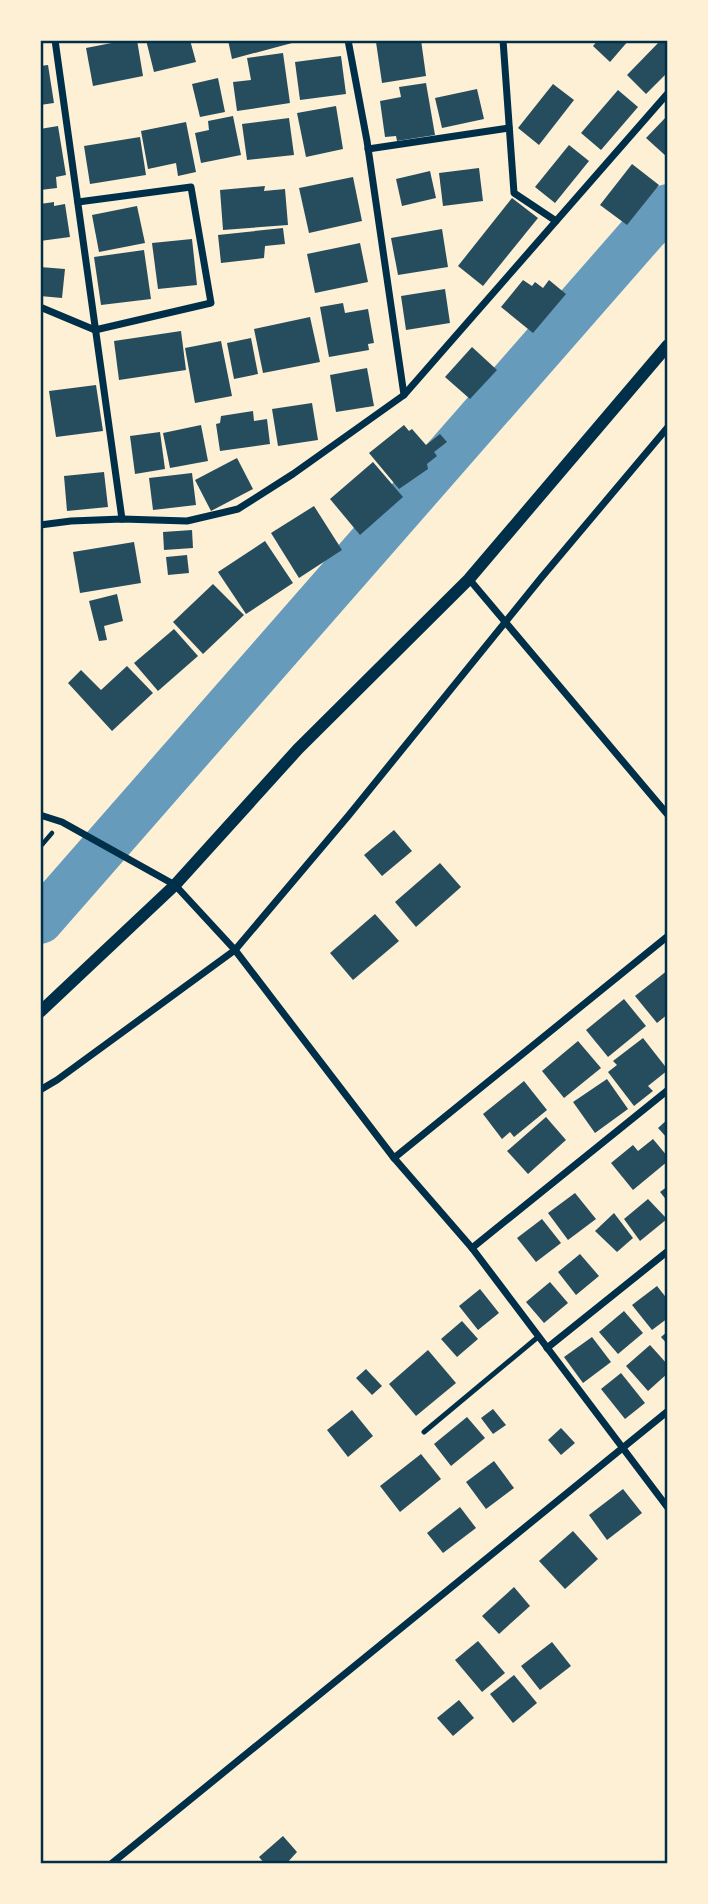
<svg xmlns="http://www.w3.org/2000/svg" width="708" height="1904" font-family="Signika,sans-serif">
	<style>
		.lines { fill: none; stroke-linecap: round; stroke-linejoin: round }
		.river { stroke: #669bbc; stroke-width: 46 }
		.building { fill: #264d5e }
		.path { stroke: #003049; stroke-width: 4.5 }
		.service { stroke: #003049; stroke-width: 5 }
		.minor { stroke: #003049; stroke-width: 7 }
		.tertiary { stroke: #003049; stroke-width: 12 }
		.neatline { fill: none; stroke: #003049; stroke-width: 2.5 }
	</style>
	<rect width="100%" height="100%" fill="#fdf0d5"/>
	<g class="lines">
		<polyline class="river" points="40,921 645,230 668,207"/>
	</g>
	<g class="building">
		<polygon points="127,40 137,40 143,76 93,86 86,48"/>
		<polygon points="146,40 190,40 196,62 154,72"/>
		<polygon points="228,40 291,40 292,43 232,59"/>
		<polygon points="385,40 421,40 426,76 382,83 376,42"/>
		<polygon points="598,40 629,40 610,62 593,46"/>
		<polygon points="661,40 668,40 668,72 646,94 627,75"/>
		<polygon points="283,53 290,103 237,111 233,82 251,80 247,58"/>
		<polygon points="341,56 346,94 300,100 295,62"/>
		<polygon points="48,65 54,103 40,105 40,66"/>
		<polygon points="218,78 225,112 200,117 192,84"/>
		<polygon points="426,83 435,135 397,141 396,136 385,137 380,101 401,97 399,87"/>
		<polygon points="553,84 574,100 539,145 518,128"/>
		<polygon points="477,89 484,119 442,128 435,98"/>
		<polygon points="618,90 638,107 601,150 581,133"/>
		<polygon points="336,106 343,149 306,157 297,113"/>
		<polygon points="668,115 668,156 667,157 646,138"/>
		<polygon points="233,116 241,155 201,163 195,133 209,130 208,121"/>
		<polygon points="289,118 294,155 247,160 242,124"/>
		<polygon points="186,122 196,172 178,176 176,163 148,169 141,131"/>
		<polygon points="58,126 66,175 56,177 57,188 40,190 40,129"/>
		<polygon points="140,137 146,175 90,184 84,146"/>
		<polygon points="569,145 589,161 555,203 535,187"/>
		<polygon points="632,164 659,185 627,225 600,205"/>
		<polygon points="479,168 483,201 443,206 439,173"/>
		<polygon points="430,171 436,198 402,206 396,179"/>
		<polygon points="353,177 362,221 309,233 299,188"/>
		<polygon points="265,186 264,191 285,189 288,225 223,230 220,190"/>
		<polygon points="512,198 538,218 483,286 458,266"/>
		<polygon points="54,202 54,206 65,204 70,237 40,241 40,204"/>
		<polygon points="137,206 145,243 99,252 92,215"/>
		<polygon points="283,228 285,244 265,246 264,258 221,263 218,235"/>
		<polygon points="442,229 448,267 398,275 391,238"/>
		<polygon points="192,239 197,285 158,289 152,243"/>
		<polygon points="360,243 368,282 315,293 307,254"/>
		<polygon points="144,250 151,299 101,305 94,257"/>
		<polygon points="40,267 65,269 62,298 40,296"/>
		<polygon points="523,280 532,286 535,282 543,288 549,280 566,294 533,333 501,307"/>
		<polygon points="445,289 450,323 406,330 401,296"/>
		<polygon points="343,303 345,313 368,309 374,343 368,344 369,350 329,357 320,307"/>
		<polygon points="310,317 320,362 263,373 254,329"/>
		<polygon points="181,331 186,370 119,380 114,341"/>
		<polygon points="251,338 258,374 234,379 227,343"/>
		<polygon points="221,341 232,396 195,403 185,348"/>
		<polygon points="472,347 497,370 470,399 445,377"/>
		<polygon points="367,368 374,406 336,412 330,375"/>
		<polygon points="96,385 103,431 56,437 49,391"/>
		<polygon points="312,403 318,440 278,446 272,409"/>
		<polygon points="253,411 254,421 267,419 270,444 220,451 216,424 220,423 221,416"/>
		<polygon points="201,425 208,461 170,468 163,433"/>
		<polygon points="404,425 409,431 412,429 426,445 440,434 447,442 434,452 437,456 427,464 428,469 399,489 369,453"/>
		<polygon points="160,432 165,469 135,474 130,436"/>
		<polygon points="237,458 253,489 211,511 195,480"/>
		<polygon points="373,462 403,497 360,535 330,499"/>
		<polygon points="104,472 108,507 67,511 64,476"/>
		<polygon points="192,473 196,505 153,510 149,478"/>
		<polygon points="314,506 342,550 299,578 271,533"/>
		<polygon points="192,530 193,548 164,550 163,532"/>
		<polygon points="265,541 293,583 246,614 218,572"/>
		<polygon points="134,542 141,583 80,593 73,552"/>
		<polygon points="187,555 189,573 168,575 166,557"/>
		<polygon points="213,584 244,615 203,654 173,622"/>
		<polygon points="117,594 123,621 104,626 107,640 99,641 89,601"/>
		<polygon points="174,629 198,656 158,691 134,663"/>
		<polygon points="127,666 153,693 112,731 68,683 81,670 101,690"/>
		<polygon points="394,830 412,851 382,876 364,855"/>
		<polygon points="440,863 461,887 416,927 395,902"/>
		<polygon points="375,914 399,941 353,980 330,953"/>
		<polygon points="668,970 668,1014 657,1023 635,996"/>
		<polygon points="624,999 646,1026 608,1057 586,1030"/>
		<polygon points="643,1038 668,1070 648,1086 653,1091 634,1106 608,1072 617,1065 613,1061"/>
		<polygon points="578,1041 601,1068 564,1098 542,1071"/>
		<polygon points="607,1079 628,1109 595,1133 573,1102"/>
		<polygon points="524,1081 547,1110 514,1137 510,1132 502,1139 483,1114"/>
		<polygon points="546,1117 566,1140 528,1174 507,1151"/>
		<polygon points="668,1119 668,1139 658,1128"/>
		<polygon points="653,1139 668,1157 668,1161 633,1190 611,1163 633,1145 638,1151"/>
		<polygon points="668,1186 668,1202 660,1192"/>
		<polygon points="575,1193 596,1219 568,1240 548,1213"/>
		<polygon points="648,1199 667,1219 640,1241 624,1219"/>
		<polygon points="614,1213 633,1238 617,1252 595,1231"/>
		<polygon points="542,1219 561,1243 536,1262 517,1238"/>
		<polygon points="580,1254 599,1276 576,1295 558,1272"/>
		<polygon points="550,1282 568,1303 544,1323 526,1302"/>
		<polygon points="657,1286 668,1300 668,1318 652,1330 632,1305"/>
		<polygon points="480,1289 499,1313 478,1330 459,1306"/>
		<polygon points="624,1311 643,1333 618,1354 599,1332"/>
		<polygon points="462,1321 478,1339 457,1357 441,1339"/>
		<polygon points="668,1331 668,1345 661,1337"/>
		<polygon points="592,1337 611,1362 583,1383 564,1357"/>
		<polygon points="650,1345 668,1365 668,1373 648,1391 626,1366"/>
		<polygon points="428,1350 456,1383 416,1416 389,1384"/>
		<polygon points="366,1369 382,1386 372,1395 356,1378"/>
		<polygon points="621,1373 645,1403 625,1419 601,1389"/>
		<polygon points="493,1409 506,1425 493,1434 481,1418"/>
		<polygon points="352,1410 373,1436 348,1457 327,1430"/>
		<polygon points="467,1417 485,1438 451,1466 434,1444"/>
		<polygon points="561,1428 575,1443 561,1455 548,1440"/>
		<polygon points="421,1454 441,1479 400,1512 380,1486"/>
		<polygon points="494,1461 514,1488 486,1509 466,1482"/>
		<polygon points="623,1489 642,1513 607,1540 589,1515"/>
		<polygon points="460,1507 476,1528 443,1553 427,1533"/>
		<polygon points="573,1531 598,1559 565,1589 539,1561"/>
		<polygon points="514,1587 530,1606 499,1634 482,1616"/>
		<polygon points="478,1641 505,1673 482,1692 455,1660"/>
		<polygon points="552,1642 571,1666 540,1690 521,1666"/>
		<polygon points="514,1675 537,1703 513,1723 490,1694"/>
		<polygon points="459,1700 474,1718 453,1736 437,1718"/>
		<polygon points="283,1836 297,1852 286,1864 265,1864 259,1857"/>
	</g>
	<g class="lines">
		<polyline class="path" points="40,847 52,833"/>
		<polyline class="service" points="424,1432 538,1337"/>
		<g class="minor">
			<polyline points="55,40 122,519"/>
			<polyline points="503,40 514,193 556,221"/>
			<polyline points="368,149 509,128"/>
			<polyline points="40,307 95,330 211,303 191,187 78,202"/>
			<polyline points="404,395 668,93"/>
			<polyline points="40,525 71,521 122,519 187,521 238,509 293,474 404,395 367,141 348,40"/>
			<polyline points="469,579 668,815"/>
			<polyline points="40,815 62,822 175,885 235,950 394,1158 472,1248 668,1508"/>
			<polyline points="40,1090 57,1080 235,950 349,815 541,578 668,427"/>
			<polyline points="394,1158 668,936"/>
			<polyline points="472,1248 668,1090"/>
			<polyline points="547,1348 668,1251"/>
			<polyline points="111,1864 668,1411"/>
		</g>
		<polyline class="tertiary" points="40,1012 175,885 298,749 469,579 668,345"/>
	</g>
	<rect width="708" height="1904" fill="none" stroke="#fdf0d5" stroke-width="84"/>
	<rect x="42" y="42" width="624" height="1820" class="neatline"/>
</svg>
